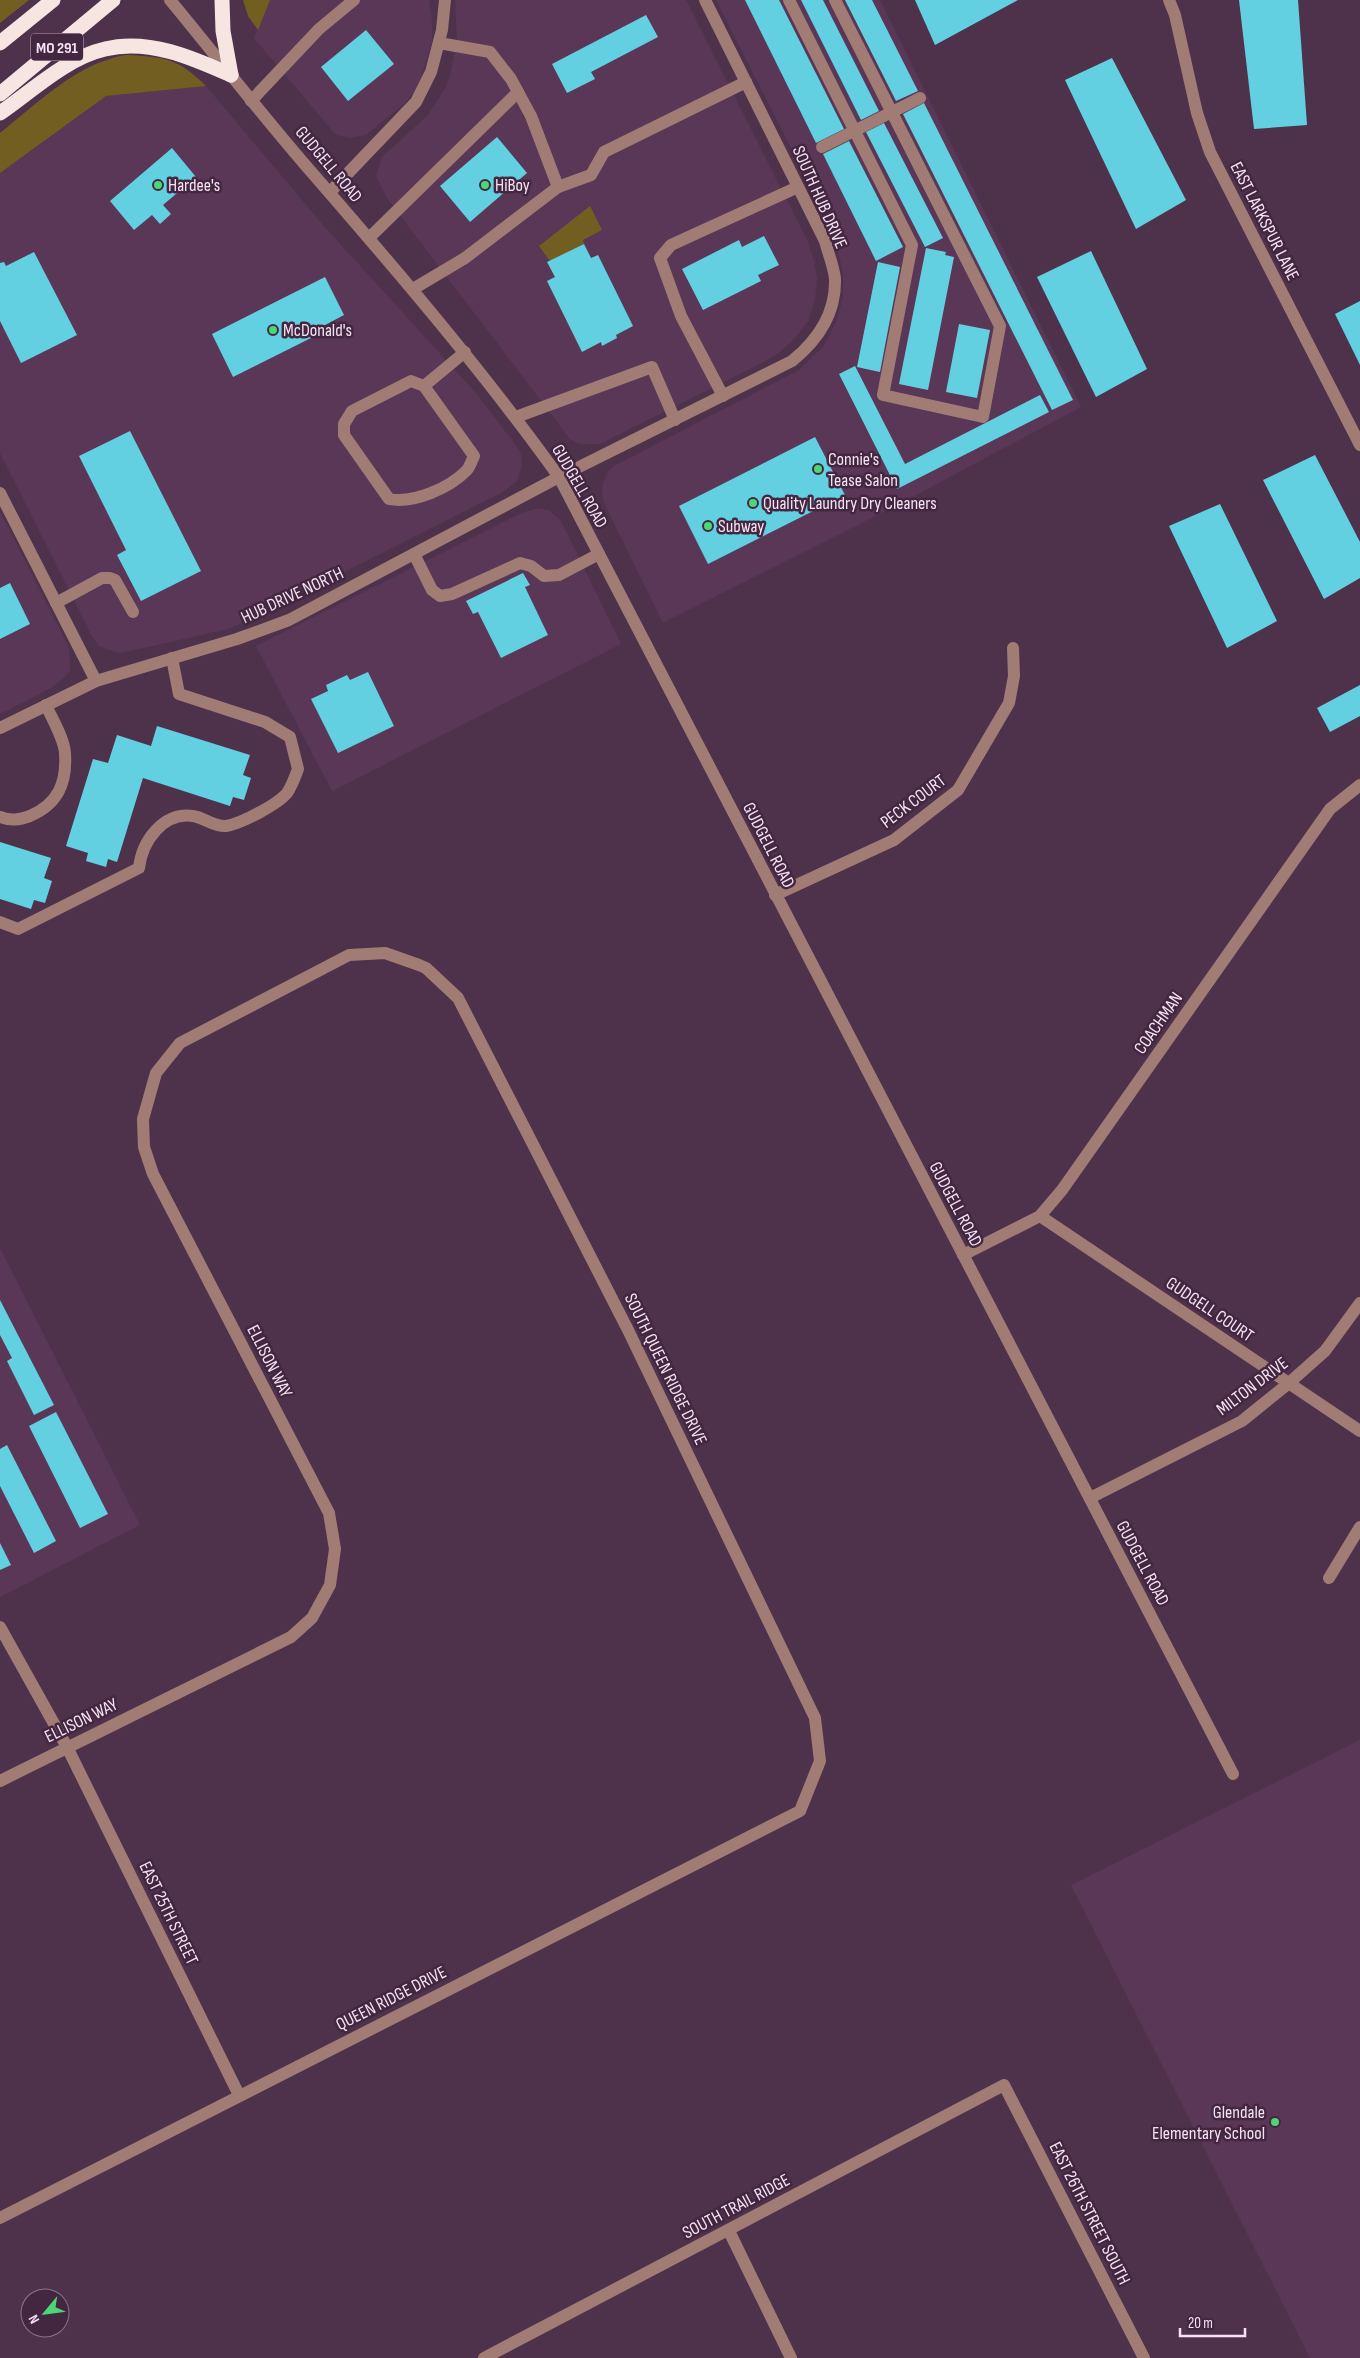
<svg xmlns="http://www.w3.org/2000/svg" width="1360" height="2358" font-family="'Sofia Sans Condensed',sans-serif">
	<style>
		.built { fill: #5a3757 }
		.green { fill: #735e22 }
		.building { fill: #63d0e2 }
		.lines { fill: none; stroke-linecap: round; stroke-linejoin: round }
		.minor { stroke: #a07c75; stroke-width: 12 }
		.highway { stroke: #f7e5e1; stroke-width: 15 }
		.poi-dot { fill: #4dd676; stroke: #432741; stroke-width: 2 }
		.labels { text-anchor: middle; stroke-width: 5; stroke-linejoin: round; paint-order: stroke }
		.shield { fill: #432741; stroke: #c0abbe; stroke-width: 1 }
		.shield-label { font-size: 16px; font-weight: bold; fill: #f5e3f3 }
		.street-label { font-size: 18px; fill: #f5e3f3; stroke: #432741 }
		.poi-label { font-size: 18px; fill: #f5e3f3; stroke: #432741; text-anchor: start }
	</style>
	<rect width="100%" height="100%" fill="#4e324c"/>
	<g class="built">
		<polygon points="270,0 429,0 432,21 432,42 421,78 414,92 405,103 366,135 349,138 335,134 254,38"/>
		<polygon points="455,0 686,0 807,240 814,260 817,278 815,300 808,321 796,337 780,352 762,363 600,444 579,444 570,439 387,198 376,176 382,157 427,116 445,89 450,76 457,38"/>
		<polygon points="716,0 880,0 1081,407 903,502 663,623 606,507 602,496 603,483 608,472 614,466 799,370 824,346 836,322 843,297 843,272 832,229"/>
		<polygon points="206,86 323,225 475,392 512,440 521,454 522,465 517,481 503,492 245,622 228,629 121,653 108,650 98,645 91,634 0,453 0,173 106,96"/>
		<polygon points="538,508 549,510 561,521 621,644 332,791 256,646 517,515"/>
		<polygon points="0,511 69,648 70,670 65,677 51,688 0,714"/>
		<polygon points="0,1248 140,1525 0,1597"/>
		<polygon points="1360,1740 1360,2358 1310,2358 1071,1885"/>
	</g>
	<g class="green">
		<polygon points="0,0 29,0 0,23"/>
		<polygon points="243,0 270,0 258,30 248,16"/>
		<path d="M126 55C165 57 178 58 206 86L106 96 0 173V133C38 103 77 63 126 55Z"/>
		<polygon points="590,206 602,230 583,240 584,244 550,261 539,246"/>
	</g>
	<g class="building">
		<polygon points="745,0 779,0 844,129 816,143"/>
		<polygon points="801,0 823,0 879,111 861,120"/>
		<polygon points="845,0 872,0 918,91 896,101"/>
		<polygon points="915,0 1018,0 935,45"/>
		<polygon points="1239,0 1298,0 1307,125 1254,129"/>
		<polygon points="646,15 658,37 591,72 595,79 567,93 552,64"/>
		<polygon points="366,30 394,64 348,101 321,67"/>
		<polygon points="1112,58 1186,200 1136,229 1065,80"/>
		<polygon points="924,103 1073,400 1052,410 903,114"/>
		<polygon points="884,123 943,238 925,247 866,132"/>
		<polygon points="497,137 527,173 470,222 440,186"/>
		<polygon points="849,141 903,247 876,261 823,154"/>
		<polygon points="172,148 196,177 163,205 171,214 160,224 152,215 134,230 110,201"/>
		<polygon points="764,236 779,265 758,275 761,281 703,310 682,269 739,240 742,247"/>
		<polygon points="584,244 591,258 598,255 633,326 616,335 617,338 602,346 601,342 582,352 547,281 555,277 547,262"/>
		<polygon points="926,248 946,252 945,255 954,257 928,390 899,384"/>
		<polygon points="1091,251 1147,369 1096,397 1037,277"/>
		<polygon points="34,252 77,335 21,363 0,321 0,263 4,262 6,266"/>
		<polygon points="878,262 900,267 880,372 857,367"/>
		<polygon points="325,277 344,315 312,332 315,336 233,377 212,334"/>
		<polygon points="1360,301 1360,365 1335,314"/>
		<polygon points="959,324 990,330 977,398 946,392"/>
		<polygon points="855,366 905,464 1040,395 1049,412 897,489 839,374"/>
		<polygon points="130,431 201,571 141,601 117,555 126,550 79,456"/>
		<polygon points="815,437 845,495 708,564 679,506"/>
		<polygon points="1315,455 1360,542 1360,578 1324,599 1263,480"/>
		<polygon points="1220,504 1277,621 1227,648 1169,526"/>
		<polygon points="523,573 530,585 525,587 548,635 501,658 478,612 473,614 466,601"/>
		<polygon points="10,583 30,624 0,639 0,588"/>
		<polygon points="368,672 394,726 338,753 311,699 328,691 326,685 347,675 350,680"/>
		<polygon points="1360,685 1360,716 1330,732 1317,708"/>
		<polygon points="157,726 250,755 243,775 251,778 244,800 233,797 230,806 143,778 117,862 108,859 106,867 86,861 88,853 66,846 93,759 108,763 117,735 151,746"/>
		<polygon points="0,842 51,858 44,878 52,881 45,903 34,900 31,909 0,899"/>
		<polygon points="0,1300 54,1405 34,1415 7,1361 12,1358 0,1335"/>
		<polygon points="56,1412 108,1514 80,1528 29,1426"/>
		<polygon points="7,1445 56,1541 34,1553 0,1486 0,1449"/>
		<polygon points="0,1543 11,1565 0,1570"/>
	</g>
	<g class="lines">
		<g class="minor">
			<path d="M170 0C218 58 264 118 314 175 399 273 483 371 559 477L1233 1774"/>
			<polyline points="789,0 912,245 883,395 983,417 1000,326 835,0"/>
			<polyline points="1169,0 1175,15 1197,113 1210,152 1360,445"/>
			<polyline points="439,43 490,52 511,79 531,116 558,187"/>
			<polyline points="251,101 319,29 354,0"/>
			<polyline points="822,147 920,98"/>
			<polyline points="330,192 416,102 431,72 442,30 445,0"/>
			<polyline points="369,238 518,92"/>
			<polyline points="413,289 465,258 558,187 591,175 604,152 746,82"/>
			<path d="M424 386 474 456C472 460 470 466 467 470 450 488 413 504 389 499L344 435V424L352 411 411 381 424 386 465 352"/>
			<polyline points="723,396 681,316 660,258 671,245 798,187"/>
			<polyline points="516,417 652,367 675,420"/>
			<polyline points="0,493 96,681"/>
			<polyline points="414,554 432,590 440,596 452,594 520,563 531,566 544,576 559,575 599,554"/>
			<polyline points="56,603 102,578 110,578 115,580 133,612"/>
			<path d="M0 728 96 681 237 639 289 620 559 477 792 361C818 340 836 313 835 279 834 267 828 253 825 241L705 0"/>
			<path d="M0 817C11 821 19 820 30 816 58 804 67 783 65 753 64 738 52 719 46 705"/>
			<polyline points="775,895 894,840 958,790 1009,703 1014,676 1013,648"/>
			<path d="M0 922 18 929 139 868C142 841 163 812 193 816 205 818 214 827 226 826 241 824 278 804 287 793 292 786 295 777 298 769L290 737 265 722 179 694 172 658"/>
			<polyline points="1040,1216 1360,1431"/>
			<polyline points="963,1255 1040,1216 1062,1190 1330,809 1360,785"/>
			<polyline points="1090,1498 1242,1421 1289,1383 1325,1351 1360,1303"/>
			<polyline points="1329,1578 1360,1527"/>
			<polyline points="0,1627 67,1747 239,2095"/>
			<polyline points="0,1781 291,1637 312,1618 330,1585 335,1549 329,1513 153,1174 144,1147 143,1119 156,1073 180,1043 349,955 385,953 419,965 426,968 458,998 628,1330 815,1718 820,1761 800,1811 0,2218"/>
			<polyline points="729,2231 791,2358"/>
			<polyline points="484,2358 1004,2085 1144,2358"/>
		</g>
		<g class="highway">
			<polyline points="222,0 223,31 231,75"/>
			<polyline points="0,43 53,0"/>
			<polyline points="0,94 113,0"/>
			<path d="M0 113C32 91 66 58 105 49 148 38 193 58 231 75"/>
		</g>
	</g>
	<g class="poi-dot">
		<circle cx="158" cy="185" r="5"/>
		<circle cx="485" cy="185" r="5"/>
		<circle cx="273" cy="330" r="5"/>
		<circle cx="818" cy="469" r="5"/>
		<circle cx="753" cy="503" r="5"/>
		<circle cx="708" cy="526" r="5"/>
		<circle cx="1275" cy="2122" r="5"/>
	</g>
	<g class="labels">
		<rect class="shield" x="31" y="33.5" width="52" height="27" rx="4"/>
		<g class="shield-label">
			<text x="57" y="53">MO 291</text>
		</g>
		<g class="street-label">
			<text transform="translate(329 164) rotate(50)" y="6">GUDGELL ROAD</text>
			<text transform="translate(820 197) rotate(66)" y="6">SOUTH HUB DRIVE</text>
			<text transform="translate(1265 221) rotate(63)" y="6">EAST LARKSPUR LANE</text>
			<text transform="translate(580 486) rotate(60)" y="6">GUDGELL ROAD</text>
			<text transform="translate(292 595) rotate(-25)" y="6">HUB DRIVE NORTH</text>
			<text transform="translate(913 801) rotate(-37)" y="6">PECK COURT</text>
			<text transform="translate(769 845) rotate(63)" y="6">GUDGELL ROAD</text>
			<text transform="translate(1158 1023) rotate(-55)" y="6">COACHMAN</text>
			<text transform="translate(956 1204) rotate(62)" y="6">GUDGELL ROAD</text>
			<text transform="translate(1210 1309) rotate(34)" y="6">GUDGELL COURT</text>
			<text transform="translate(270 1361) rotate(63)" y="6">ELLISON WAY</text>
			<text transform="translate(666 1369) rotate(64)" y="6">SOUTH QUEEN RIDGE DRIVE</text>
			<text transform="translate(1252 1386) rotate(-37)" y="6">MILTON DRIVE</text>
			<text transform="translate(1143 1563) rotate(62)" y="6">GUDGELL ROAD</text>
			<text transform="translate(81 1720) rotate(-26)" y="6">ELLISON WAY</text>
			<text transform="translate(169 1913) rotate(64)" y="6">EAST 25TH STREET</text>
			<text transform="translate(391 1998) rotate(-27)" y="6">QUEEN RIDGE DRIVE</text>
			<text transform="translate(736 2206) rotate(-28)" y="6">SOUTH TRAIL RIDGE</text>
			<text transform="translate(1090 2213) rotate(63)" y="6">EAST 26TH STREET SOUTH</text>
		</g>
		<g class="poi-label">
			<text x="168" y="191">Hardee's</text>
			<text x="495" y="191">HiBoy</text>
			<text x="283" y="336">McDonald's</text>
			<text x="828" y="465">Connie's<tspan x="828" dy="21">Tease Salon</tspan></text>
			<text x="763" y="509">Quality Laundry Dry Cleaners</text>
			<text x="718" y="532">Subway</text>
			<text x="1265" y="2118" text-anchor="end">Glendale<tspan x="1265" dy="21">Elementary School</tspan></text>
		</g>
	</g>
	<g transform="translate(45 2313) rotate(241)"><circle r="24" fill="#432741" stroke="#8a7288"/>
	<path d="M0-4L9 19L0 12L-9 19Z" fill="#4dd676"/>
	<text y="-8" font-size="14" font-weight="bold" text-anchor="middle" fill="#f5e3f3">N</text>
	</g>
	<path d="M1180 2328v8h65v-8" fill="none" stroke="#f5e3f3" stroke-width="2.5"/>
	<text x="1188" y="2328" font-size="15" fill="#f5e3f3" stroke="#432741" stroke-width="4" paint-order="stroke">20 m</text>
</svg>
